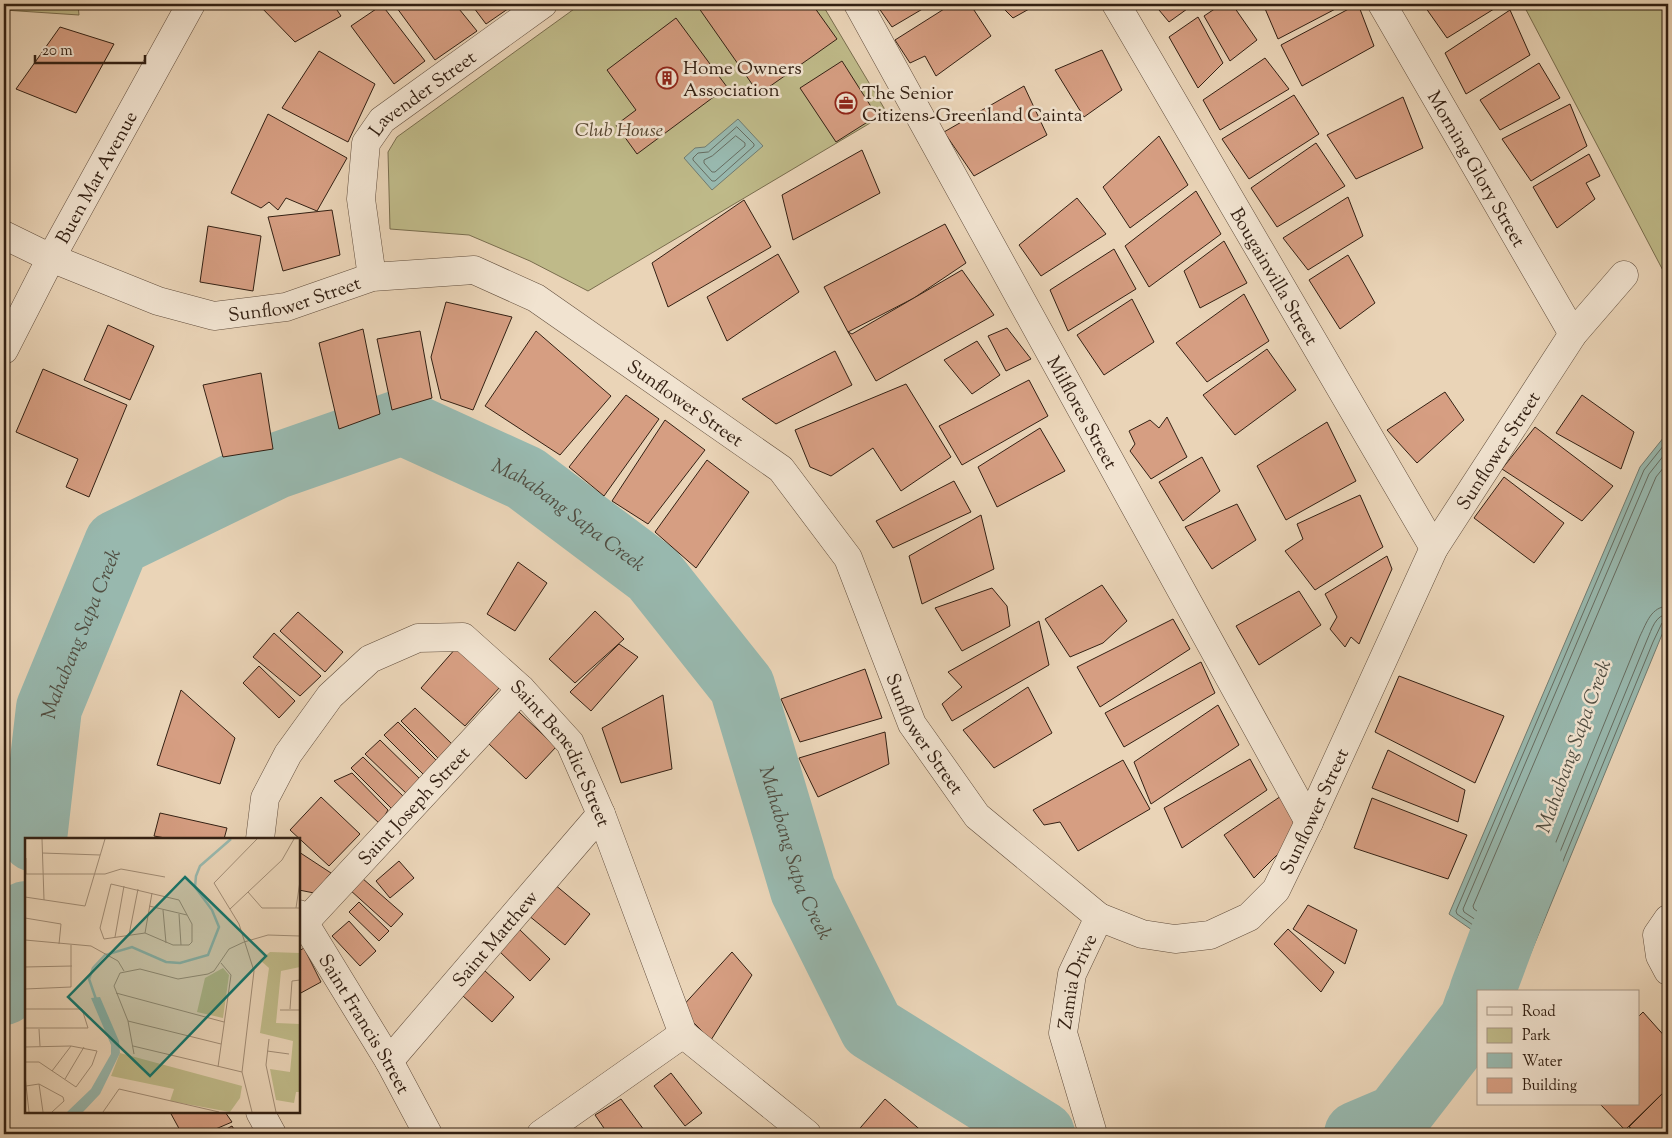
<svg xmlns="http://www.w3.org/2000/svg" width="1672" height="1138" font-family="'Sorts Mill Goudy',serif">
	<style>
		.green { fill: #bfba89; stroke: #796d4e }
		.water { fill: #98b8ae; stroke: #707b70 }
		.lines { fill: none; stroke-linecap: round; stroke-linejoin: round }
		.shore { stroke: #666c60; stroke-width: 1 }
		.river { stroke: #98b8ae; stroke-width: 66 }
		.building { fill: #d69e82; stroke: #332013 }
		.minor-casing { stroke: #614d3c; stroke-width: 29 }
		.tertiary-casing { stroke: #614d3c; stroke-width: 29 }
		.minor { stroke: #f1e3d0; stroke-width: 28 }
		.tertiary { stroke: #f1e3d0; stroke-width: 28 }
		.labels { text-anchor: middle; stroke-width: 5; stroke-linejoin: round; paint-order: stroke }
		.poi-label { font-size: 19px; fill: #332013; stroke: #f1e3d0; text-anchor: start }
		.street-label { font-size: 19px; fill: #332013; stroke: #f1e3d0 }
		.park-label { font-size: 19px; font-style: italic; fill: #564630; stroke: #f1e3d0 }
		.water-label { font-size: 20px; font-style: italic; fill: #514e42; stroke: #f1e3d0 }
		.inset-river { fill: none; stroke: #98b8ae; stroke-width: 2.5 }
		.inset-road { fill: none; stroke: #a18c75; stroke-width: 1 }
		.view { fill: #0f766e; fill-opacity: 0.15; stroke: #0f766e; stroke-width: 2.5 }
		.inset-edge { fill: none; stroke: #332013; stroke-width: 2.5 }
	</style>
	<rect width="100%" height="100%" fill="#ead4b7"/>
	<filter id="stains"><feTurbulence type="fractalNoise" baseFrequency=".004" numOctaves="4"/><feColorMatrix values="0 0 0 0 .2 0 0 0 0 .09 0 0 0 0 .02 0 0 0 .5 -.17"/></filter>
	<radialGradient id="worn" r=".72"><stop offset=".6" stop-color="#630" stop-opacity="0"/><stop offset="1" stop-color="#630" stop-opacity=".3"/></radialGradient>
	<g class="green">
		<polygon points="4,4 78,4 79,15 4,10"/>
		<polygon points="581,4 822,4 887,113 588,291 530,261 469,235 390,229 388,152 397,137"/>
		<polygon points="1523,4 1668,4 1668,280"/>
	</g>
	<g class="water">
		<polygon points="738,119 763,146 712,190 684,158 695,148 705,147"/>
		<polygon points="1668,432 1668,620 1525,967 1449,914 1640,467"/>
	</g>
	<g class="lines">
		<g class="shore">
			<polygon points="737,127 754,144 754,146 715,181 712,181 693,160 693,158 698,153 708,152"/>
			<polygon points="736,136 745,143 745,146 715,172 712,172 704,163 704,160 712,156"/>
			<polyline points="1668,440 1644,470 1456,911 1457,914 1521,958 1524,956 1653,642 1662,623 1668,620"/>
			<path d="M1668 450 1649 474 1463 909 1464 912 1518 948 1521 947 1647 640C1652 629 1655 615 1668 614"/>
			<path d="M1668 462 1656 477 1473 906 1474 909 1514 937 1518 935 1640 636C1647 622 1651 607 1668 606"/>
		</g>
		<g class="river">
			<path id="s1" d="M34 839 49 708 117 543 276 466 402 422 525 478 653 574 742 686 803 890 872 1028 1042 1134"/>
			<polyline points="4,992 25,926 26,914"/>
			<polyline points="1482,992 1530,863"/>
			<polyline points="1357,1134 1397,1117 1472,1020 1478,1003"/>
		</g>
	</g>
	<g class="building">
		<polygon points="258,4 333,4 341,16 295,42"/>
		<polygon points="394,4 455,4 477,31 435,60"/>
		<polygon points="471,4 515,4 486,24"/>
		<polygon points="696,4 812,4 837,39 759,94"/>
		<polygon points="876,4 931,4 892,27"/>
		<polygon points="952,4 970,4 991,36 936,76 925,56 910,63 895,40"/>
		<polygon points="1008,4 1038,4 1013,18 1003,8"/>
		<polygon points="1154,4 1194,4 1169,22"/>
		<polygon points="1222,4 1232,4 1257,40 1230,61 1204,16"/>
		<polygon points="1263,4 1345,4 1278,39"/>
		<polygon points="1358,4 1374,46 1302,86 1281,45"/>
		<polygon points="1423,4 1502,4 1447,38"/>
		<polygon points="382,5 425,61 394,84 351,26"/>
		<polygon points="1510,10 1530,55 1466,94 1445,53"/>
		<polygon points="1198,17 1223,63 1198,88 1169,37"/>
		<polygon points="676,18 727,87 637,154 616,125 636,110 607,70"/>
		<polygon points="60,27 114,44 76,113 16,89"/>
		<polygon points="1102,50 1122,90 1084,117 1055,70"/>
		<polygon points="319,51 375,84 348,142 282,108"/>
		<polygon points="1265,58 1289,89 1220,130 1203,100"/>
		<polygon points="842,61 877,116 836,142 800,88"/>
		<polygon points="1539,63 1560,98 1500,130 1480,100"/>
		<polygon points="1024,86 1047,135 974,176 944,132"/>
		<polygon points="1294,95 1319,134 1249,179 1222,139"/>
		<polygon points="1403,97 1423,148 1356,179 1327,135"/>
		<polygon points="1570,104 1587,146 1531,181 1502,139"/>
		<polygon points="268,114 347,158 317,211 286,198 278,210 269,202 261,208 231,193"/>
		<polygon points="1159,136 1188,185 1130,228 1103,187"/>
		<polygon points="1316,143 1345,186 1277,227 1251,188"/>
		<polygon points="862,150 880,193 793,240 782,195"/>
		<polygon points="1589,154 1600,176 1586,183 1595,199 1557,228 1533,187"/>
		<polygon points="1196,191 1221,234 1149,287 1125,246"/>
		<polygon points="1348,197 1363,236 1308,270 1283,238"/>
		<polygon points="1077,198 1106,234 1041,276 1019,245"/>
		<polygon points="744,200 771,247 668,307 652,263"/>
		<polygon points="332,210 340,255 283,271 268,217"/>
		<polygon points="945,224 966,263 914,298 848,332 824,287"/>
		<polygon points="208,226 261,236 253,291 200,282"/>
		<polygon points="1224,241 1247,283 1200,308 1184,271"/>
		<polygon points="1114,249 1136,289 1068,331 1050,290"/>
		<polygon points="778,254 799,292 727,341 707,297"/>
		<polygon points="1348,255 1375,303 1340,329 1309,280"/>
		<polygon points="962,270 994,315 876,381 848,332 852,334"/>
		<polygon points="1244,294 1269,341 1207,382 1176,343"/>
		<polygon points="1132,299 1154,342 1104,375 1077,335"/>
		<polygon points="446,302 512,317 473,410 441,399 431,357"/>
		<polygon points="108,325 154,346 130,400 84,380"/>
		<polygon points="1007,328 1031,359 1006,371 988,336"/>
		<polygon points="363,329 380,414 339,429 319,343"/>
		<polygon points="420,331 432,398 392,410 377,339"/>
		<polygon points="536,331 611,396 560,455 485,406"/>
		<polygon points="977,341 1000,375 972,394 944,360"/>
		<polygon points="1267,349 1296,390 1235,435 1203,395"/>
		<polygon points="835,351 852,385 776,424 742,399"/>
		<polygon points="43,369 127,405 89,497 66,487 78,459 16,432"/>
		<polygon points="261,373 273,449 223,457 203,385"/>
		<polygon points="1029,380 1048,416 962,465 939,426"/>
		<polygon points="906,384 951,457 901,491 873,448 831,476 810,467 795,430"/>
		<polygon points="1445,392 1464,420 1417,463 1387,430"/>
		<polygon points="626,395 659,419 604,496 569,467"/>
		<polygon points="1582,395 1634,432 1621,469 1556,433"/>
		<polygon points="1167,417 1187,457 1151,479 1130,451 1135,444 1129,431 1150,420 1159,428"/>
		<polygon points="665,420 705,450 648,524 612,501"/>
		<polygon points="1327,422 1356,481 1286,520 1257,466"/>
		<polygon points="1535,427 1613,486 1582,521 1502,469"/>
		<polygon points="1040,428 1065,471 997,507 978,467"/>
		<polygon points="1202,457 1220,491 1183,521 1159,482"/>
		<polygon points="707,460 749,492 696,568 655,532"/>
		<polygon points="1504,477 1564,523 1534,563 1474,518"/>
		<polygon points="954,481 971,512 893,548 876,521"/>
		<polygon points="1360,495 1383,547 1315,590 1285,551 1303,539 1297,524"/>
		<polygon points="1237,504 1256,540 1212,569 1185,527"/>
		<polygon points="981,515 994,569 922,604 909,556"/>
		<polygon points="1387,556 1392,569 1359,644 1351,637 1345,647 1330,629 1337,617 1325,594"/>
		<polygon points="518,562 547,583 515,631 487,614"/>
		<polygon points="1102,585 1127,621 1103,643 1070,657 1045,619"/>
		<polygon points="992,588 1007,606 1010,626 962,651 935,608"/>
		<polygon points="1299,591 1321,625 1259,665 1236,626"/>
		<polygon points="595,611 624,639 575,683 549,659"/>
		<polygon points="298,612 343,652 325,672 280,631"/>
		<polygon points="1173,619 1190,649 1100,707 1077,667"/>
		<polygon points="1039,621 1049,665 952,721 942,704 962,687 948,672"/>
		<polygon points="274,633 321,676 300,696 253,657"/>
		<polygon points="619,644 638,657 591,711 570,692"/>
		<polygon points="456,648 500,687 465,726 421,688"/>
		<polygon points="1201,662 1215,693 1124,747 1105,713"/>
		<polygon points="259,666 295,701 279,718 243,683"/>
		<polygon points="865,669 882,718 800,742 781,699"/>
		<polygon points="1399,676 1504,716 1475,783 1375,732"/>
		<polygon points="1028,687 1052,733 994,768 963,730"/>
		<polygon points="181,690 235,738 220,784 157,765"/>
		<polygon points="663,695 672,769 621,783 602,728"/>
		<polygon points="1218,705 1239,745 1151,804 1134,762"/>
		<polygon points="415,708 453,745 439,759 401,721"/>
		<polygon points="519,712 556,747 526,779 489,744"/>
		<polygon points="398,722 439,763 425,776 384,735"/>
		<polygon points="885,732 889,764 818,797 799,758"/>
		<polygon points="380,740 421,780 407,794 365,754"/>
		<polygon points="1388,750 1465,790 1458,822 1372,788"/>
		<polygon points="363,757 405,798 392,809 351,768"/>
		<polygon points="1250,759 1267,790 1182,848 1164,808"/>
		<polygon points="1123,760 1150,809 1078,851 1060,822 1044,825 1033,810"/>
		<polygon points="352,773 388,810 380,824 334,781"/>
		<polygon points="1284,794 1295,827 1278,854 1254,878 1224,835"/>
		<polygon points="321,797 360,834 329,866 290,830"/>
		<polygon points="1372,798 1467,835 1448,879 1354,848"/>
		<polygon points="160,813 227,828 224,839 171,839 154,836"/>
		<polygon points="299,852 331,873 314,893 299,890"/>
		<polygon points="399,861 414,878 390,898 376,881"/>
		<polygon points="362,878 403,914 391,927 350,890"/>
		<polygon points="548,879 590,914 565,945 523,911"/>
		<polygon points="359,902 389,931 379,941 349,912"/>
		<polygon points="1308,905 1357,930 1345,964 1293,929"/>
		<polygon points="349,921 376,951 360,966 332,936"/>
		<polygon points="519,929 550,959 530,981 498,950"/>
		<polygon points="1288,929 1334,972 1321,992 1274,944"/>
		<polygon points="304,948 321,982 299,994 299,951"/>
		<polygon points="732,952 752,975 711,1040 680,1009"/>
		<polygon points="485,971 514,997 492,1022 463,996"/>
		<polygon points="1643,1012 1668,1040 1668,1088 1625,1130 1600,1104 1638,1104 1638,1017"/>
		<polygon points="671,1073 702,1113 685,1126 654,1086"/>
		<polygon points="1668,1088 1668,1134 1641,1134 1629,1127"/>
		<polygon points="621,1099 647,1134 608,1134 595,1115"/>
		<polygon points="885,1099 925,1134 855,1134"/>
		<polygon points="170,1112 225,1112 232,1122 204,1134 182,1134"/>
		<polygon points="232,1126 237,1134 217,1134"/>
	</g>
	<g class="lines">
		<g class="minor-casing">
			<g id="minor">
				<path id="s2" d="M858 4 1309 822"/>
				<path id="s3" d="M1116 4 1434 548"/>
				<path id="s4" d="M1382 4 1573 334"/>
				<path id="s5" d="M4 235 51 258 158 301 214 316 286 307 372 277 474 270 536 298 781 469 848 558 912 724 977 816 1099 917 1142 934 1175 939 1210 935 1249 917 1276 890 1309 822 1434 548 1573 334 1624 275"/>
				<path id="s6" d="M372 277 361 199 366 143 382 120 543 4"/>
				<path id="s7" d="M260 839 265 798 288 754 330 696 370 659 418 638 463 637 521 689 570 743 601 814 683 1034 807 1134"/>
				<path id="s8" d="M299 914 389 1061 428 1134"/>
				<polyline points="1668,919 1657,935 1660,956 1668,971"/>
				<path id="s9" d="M305 922 521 689"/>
				<path id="s10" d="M389 1061 601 814"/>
				<polyline points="260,1112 272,1134"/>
				<polyline points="541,1134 683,1034"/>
				<path id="s11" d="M1093 1134 1063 1033 1072 974 1099 917"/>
			</g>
		</g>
		<g class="tertiary-casing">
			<g id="tertiary">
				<path id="s12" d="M4 350 51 258 191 4"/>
			</g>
		</g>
		<use href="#minor" class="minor"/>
		<use href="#tertiary" class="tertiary"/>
	</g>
	<defs>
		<g id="building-ring" transform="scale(1.125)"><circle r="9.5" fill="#f1e3d0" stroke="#8f2418" stroke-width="1.5"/><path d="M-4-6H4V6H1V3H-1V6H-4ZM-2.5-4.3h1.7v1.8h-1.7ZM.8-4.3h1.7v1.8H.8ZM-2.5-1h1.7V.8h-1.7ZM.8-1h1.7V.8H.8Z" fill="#8f2418"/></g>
		<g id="office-ring" transform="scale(1.125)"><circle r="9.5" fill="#f1e3d0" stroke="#8f2418" stroke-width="1.5"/><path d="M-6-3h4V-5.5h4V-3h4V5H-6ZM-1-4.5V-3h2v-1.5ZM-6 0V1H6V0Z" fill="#8f2418"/></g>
	</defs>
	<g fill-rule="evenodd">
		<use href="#building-ring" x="667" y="78"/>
		<use href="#office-ring" x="846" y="103"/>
	</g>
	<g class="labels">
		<g class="poi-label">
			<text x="683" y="74">Home Owners<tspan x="683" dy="22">Association</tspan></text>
			<text x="862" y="99">The Senior<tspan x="862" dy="22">Citizens-Greenland Cainta</tspan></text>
		</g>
		<g class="street-label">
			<text dy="7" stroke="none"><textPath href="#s6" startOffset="211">Lavender Street</textPath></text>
			<text dy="7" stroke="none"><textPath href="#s4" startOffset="190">Morning Glory Street</textPath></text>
			<text dy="7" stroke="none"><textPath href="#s12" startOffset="196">Buen Mar Avenue</textPath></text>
			<text dy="7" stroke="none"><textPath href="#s3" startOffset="315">Bougainvilla Street</textPath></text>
			<text dy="7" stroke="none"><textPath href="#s5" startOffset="308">Sunflower Street</textPath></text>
			<text dy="7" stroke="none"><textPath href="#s5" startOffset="742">Sunflower Street</textPath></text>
			<text dy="7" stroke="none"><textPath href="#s2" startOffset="466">Milflores Street</textPath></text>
			<text dy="7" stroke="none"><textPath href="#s5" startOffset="2108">Sunflower Street</textPath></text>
			<text dy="7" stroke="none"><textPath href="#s5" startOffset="1162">Sunflower Street</textPath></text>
			<text dy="7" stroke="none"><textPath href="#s7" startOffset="469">Saint Benedict Street</textPath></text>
			<text dy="7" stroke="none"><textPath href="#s9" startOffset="159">Saint Joseph Street</textPath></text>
			<text dy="7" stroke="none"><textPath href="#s5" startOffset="1702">Sunflower Street</textPath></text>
			<text dy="7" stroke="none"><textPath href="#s10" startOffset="162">Saint Matthew</textPath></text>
			<text dy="7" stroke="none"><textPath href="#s11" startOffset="159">Zamia Drive</textPath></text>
			<text dy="7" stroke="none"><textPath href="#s8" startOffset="128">Saint Francis Street</textPath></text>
		</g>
		<g class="park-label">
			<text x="619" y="136">Club House</text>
		</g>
		<g class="water-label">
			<text dy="7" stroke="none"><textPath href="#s1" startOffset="812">Mahabang Sapa Creek</textPath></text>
			<text dy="7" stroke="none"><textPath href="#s1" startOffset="212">Mahabang Sapa Creek</textPath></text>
			<text transform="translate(1573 746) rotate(-70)" y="7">Mahabang Sapa Creek</text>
			<text dy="7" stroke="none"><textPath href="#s1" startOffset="1234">Mahabang Sapa Creek</textPath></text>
		</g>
	</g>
	<g transform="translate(25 838)">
		<rect width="275" height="275" fill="#ead4b7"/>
		<path d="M245 114 275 115V129L256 133 251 185 275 186V254H271L269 265 251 262 245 231 265 234 268 203 235 195 244 130 235 122ZM198 130 204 137 198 180 172 174 180 140ZM95 215 217 248 215 260 205 274 145 263 149 251 86 238Z" fill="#bfba89"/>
		<path d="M75 159 94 203 95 215 75 256 58 274H42L66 251 86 216V207L66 160Z" fill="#98b8ae"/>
		<path class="inset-river" d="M73 167 64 141 68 130 80 117 107 109 141 124 155 125 183 117 194 89 187 72 170 49 171 38 175 28 206 1"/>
		<path class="inset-road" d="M17 1 19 62M17 15 75 17M1 20V36M0 36H80L96 31 140 39M86 46 154 62 167 86V104L164 107H148L120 95 79 101 75 90ZM223 54 237 70H275M0 59 60 68 80 1M124 68 162 77M271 70 275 43M205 71 257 22 269 1M138 72 141 105M154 76 156 107M0 80 36 86 34 106M120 95 127 55M104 97 113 51M90 99 99 48M0 102 66 108 93 123 99 133M0 129 47 128M0 151 46 149V107M91 155 199 184M0 171H57L63 190H0M265 171 267 143 275 142M255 172H275M103 183 196 206M14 191 15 208M244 201 241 227 251 274M108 208 217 234M0 209 46 208 72 213 67 227 51 249 14 224H0M242 213 264 216M109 216 103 183 89 148 95 135 115 131 153 141 183 136 189 133 204 111 219 104 243 97 275 98M193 229 206 137 196 125M27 233 46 208M0 238 4 274M40 241 59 209M14 246 18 274M1 248 14 246 38 259 39 263 27 274M78 274 94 251 194 274M227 274 217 234 229 133 214 86 189 45 232 1"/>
		<path class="view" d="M160 39 241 118 125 238 43 159Z"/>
		<rect width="275" height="275" class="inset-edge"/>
	</g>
	<rect width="1672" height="1138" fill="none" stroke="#ead4b7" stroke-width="20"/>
	<rect x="5" y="5" width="1662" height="1128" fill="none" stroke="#332013" stroke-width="2.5"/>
	<rect x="10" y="10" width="1652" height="1118" fill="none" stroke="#332013"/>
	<rect x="1477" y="990" width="162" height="115" fill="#f1e3d0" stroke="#a59584"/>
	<rect x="1487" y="1007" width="25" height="8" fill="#f1e3d0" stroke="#a59584"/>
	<text x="1522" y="1016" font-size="15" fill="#332013">Road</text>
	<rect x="1487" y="1028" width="25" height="15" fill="#bfba89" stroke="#a59584"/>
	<text x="1522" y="1040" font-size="15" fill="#332013">Park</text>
	<rect x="1487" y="1053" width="25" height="15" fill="#98b8ae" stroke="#a59584"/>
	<text x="1522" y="1066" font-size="15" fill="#332013">Water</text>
	<rect x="1487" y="1078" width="25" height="15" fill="#d69e82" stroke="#a59584"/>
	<text x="1522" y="1090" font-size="15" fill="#332013">Building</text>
	<path d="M35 55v8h110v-8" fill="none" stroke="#332013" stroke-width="2.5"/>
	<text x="42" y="55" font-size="15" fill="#332013" stroke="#f1e3d0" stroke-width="4" paint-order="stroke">20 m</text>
	<rect width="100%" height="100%" filter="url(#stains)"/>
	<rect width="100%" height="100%" fill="url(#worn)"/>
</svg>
